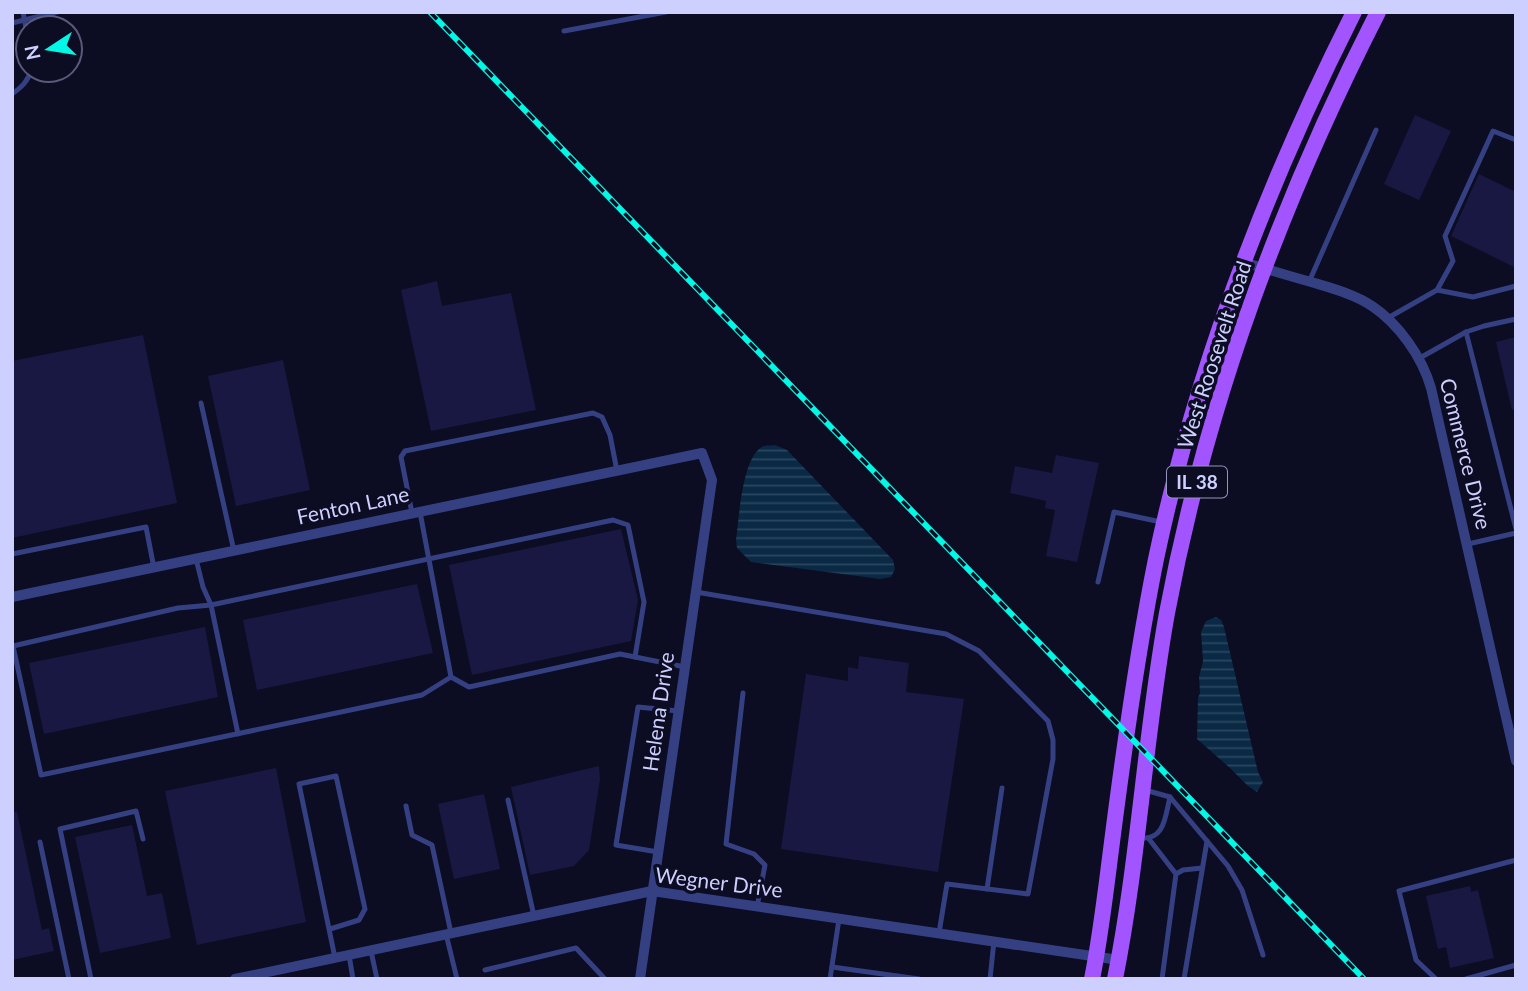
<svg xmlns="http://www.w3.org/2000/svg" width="1528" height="991" font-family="Lato,sans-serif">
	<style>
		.water { fill: url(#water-rules) }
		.building { fill: #191843 }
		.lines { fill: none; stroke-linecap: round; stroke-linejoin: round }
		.service { stroke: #354083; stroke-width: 5 }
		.minor { stroke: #354083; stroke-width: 10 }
		.primary { stroke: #a254ff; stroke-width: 16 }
		.rail-casing { stroke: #00f8e6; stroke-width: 6 }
		.rail { stroke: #0c0c22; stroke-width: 3.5; stroke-dasharray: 10; stroke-linecap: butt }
		.labels { text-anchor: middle; stroke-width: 7; stroke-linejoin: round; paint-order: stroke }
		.shield { fill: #0c0c22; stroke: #9395bd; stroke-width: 2 }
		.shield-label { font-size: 19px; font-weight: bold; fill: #cdd0ff }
		.street-label { font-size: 21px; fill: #cdd0ff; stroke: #0c0c22 }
	</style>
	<defs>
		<pattern id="water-rules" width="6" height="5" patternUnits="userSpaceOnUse" patternTransform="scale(1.75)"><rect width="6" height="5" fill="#092944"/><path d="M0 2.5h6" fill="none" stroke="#2c4760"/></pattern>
	</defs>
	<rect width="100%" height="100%" fill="#0c0c22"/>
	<g class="water">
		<path d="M775 445 787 450 893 560 895 569 891 577 880 579 751 562 737 548 736 540C739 519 742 454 764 446 768 445 772 446 775 445Z"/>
		<polygon points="1216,617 1221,620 1224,627 1258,772 1263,782 1257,792 1248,786 1230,768 1197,739 1198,698 1200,693 1199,677 1203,661 1201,632 1206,621"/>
	</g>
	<g class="building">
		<polygon points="1415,115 1451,131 1419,200 1384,184"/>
		<polygon points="1479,174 1516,192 1516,268 1451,236"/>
		<polygon points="437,281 442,306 511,293 536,410 431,431 401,290"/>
		<polygon points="143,335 177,503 12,538 12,361"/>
		<polygon points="1516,337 1516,409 1512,410 1496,342"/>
		<polygon points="283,360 310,490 236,506 208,376"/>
		<polygon points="1056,455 1099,463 1077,562 1046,556 1055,510 1045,508 1046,501 1010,493 1015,466 1052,473"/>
		<polygon points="621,529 638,600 631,641 472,675 449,565"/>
		<polygon points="417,584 433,653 257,690 243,620"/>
		<polygon points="205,627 218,697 44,734 29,663"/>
		<polygon points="859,656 909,663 906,692 964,699 938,872 781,849 806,674 848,681 848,667 858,669"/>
		<polygon points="599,766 600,779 589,850 574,866 530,875 511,787"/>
		<polygon points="276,768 306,922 197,945 165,791"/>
		<polygon points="484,794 500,869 454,879 438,804"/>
		<polygon points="12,812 17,812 42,930 49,928 54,951 12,960"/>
		<polygon points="132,825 147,896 162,893 171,938 100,953 75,837"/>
		<polygon points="1470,886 1471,892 1478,890 1494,958 1450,968 1446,947 1438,949 1426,896"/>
	</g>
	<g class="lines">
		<g class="service">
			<polyline points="23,12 28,39"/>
			<polyline points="12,23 57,12"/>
			<polyline points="564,31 666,12"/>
			<path d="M12 94C22 87 28 81 31 70"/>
			<polyline points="1309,282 1376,130"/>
			<polyline points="1437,290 1473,297 1516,286"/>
			<polyline points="1386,319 1437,290 1453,261 1445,236 1493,131 1516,140"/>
			<polyline points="1466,332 1516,529"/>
			<polyline points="1418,359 1466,332 1484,326 1516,319"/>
			<polyline points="201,403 234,551"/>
			<polyline points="420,512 451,677 469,687 620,654 685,667"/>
			<polyline points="412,513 401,457 405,451 593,413 602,417 610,435 617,471"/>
			<polyline points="1468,544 1516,533"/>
			<polyline points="12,554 146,527 154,568"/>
			<polyline points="196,559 203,587 211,605 238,734"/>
			<polyline points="1098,582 1114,512 1161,522"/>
			<polyline points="696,592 946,634 979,651 1048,721 1053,740 1053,759 1028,894 947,884 939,933"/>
			<polyline points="451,677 422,695 41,775 13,646 178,608 211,605 613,520 628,525 644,602 635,657"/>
			<polyline points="743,693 726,844 754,854 765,865 757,907"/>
			<polyline points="1145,790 1170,797 1228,866 1242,890 1263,955"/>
			<polyline points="508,800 534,916"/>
			<polyline points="406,806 412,835 432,845 451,933"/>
			<path d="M1139 838C1165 841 1165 817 1170 797"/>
			<polyline points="1149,839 1176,874"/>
			<polyline points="40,842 69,979"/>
			<polyline points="658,852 616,845 638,707 678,711"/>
			<polyline points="987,889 1002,788"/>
			<polyline points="330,929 359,920 365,909 336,776 299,784 335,958"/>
			<polyline points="446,934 457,979"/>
			<polyline points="371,951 377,979"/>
			<polyline points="349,955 353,979"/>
			<polyline points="832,967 919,979"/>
			<polyline points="485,970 576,948 605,979"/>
			<polyline points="91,979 60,829 136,811 143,839"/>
			<polyline points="830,979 839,919"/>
			<polyline points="990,979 994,941"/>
			<polyline points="1162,979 1176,874 1183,870 1202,868"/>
			<polyline points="1184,979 1207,841"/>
			<polyline points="1436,979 1416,960 1399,891 1516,860"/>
			<polyline points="1466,979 1516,965"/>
		</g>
		<g class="minor">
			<path d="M1243 262C1266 269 1289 276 1311 282 1331 288 1354 294 1372 306 1399 324 1422 357 1431 388L1516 761"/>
			<polyline points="12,597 702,453 712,480 640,979"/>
			<polyline points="235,979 652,891 1119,960"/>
		</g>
		<g class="primary">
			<path d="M1092 979C1101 934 1106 888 1112 842 1124 748 1137 653 1156 559 1196 369 1266 186 1354 12"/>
			<path d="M1115 979C1139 858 1145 734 1167 613 1206 403 1281 202 1378 12"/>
		</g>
		<g class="rail-casing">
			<polyline id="rail" points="430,12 1364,979"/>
		</g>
		<use href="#rail" class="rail"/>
	</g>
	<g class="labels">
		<rect class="shield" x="1167" y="466.5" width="60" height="31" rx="5"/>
		<g class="shield-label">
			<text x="1197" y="489">IL 38</text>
		</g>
		<g class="street-label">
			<text transform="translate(1215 355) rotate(-72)" y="7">West Roosevelt Road</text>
			<text transform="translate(1465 454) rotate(76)" y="7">Commerce Drive</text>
			<text transform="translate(353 506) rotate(-12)" y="7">Fenton Lane</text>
			<text transform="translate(659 712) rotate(-82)" y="7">Helena Drive</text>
			<text transform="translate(719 883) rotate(7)" y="7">Wegner Drive</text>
		</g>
	</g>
	<rect width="1528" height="991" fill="none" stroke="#cdd0ff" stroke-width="28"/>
	<g transform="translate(49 49) rotate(258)"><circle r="33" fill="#0c0c22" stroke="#595a7a" stroke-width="2"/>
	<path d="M0-5L12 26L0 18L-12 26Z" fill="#00f8e6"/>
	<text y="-10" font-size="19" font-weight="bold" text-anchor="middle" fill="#cdd0ff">N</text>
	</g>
</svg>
